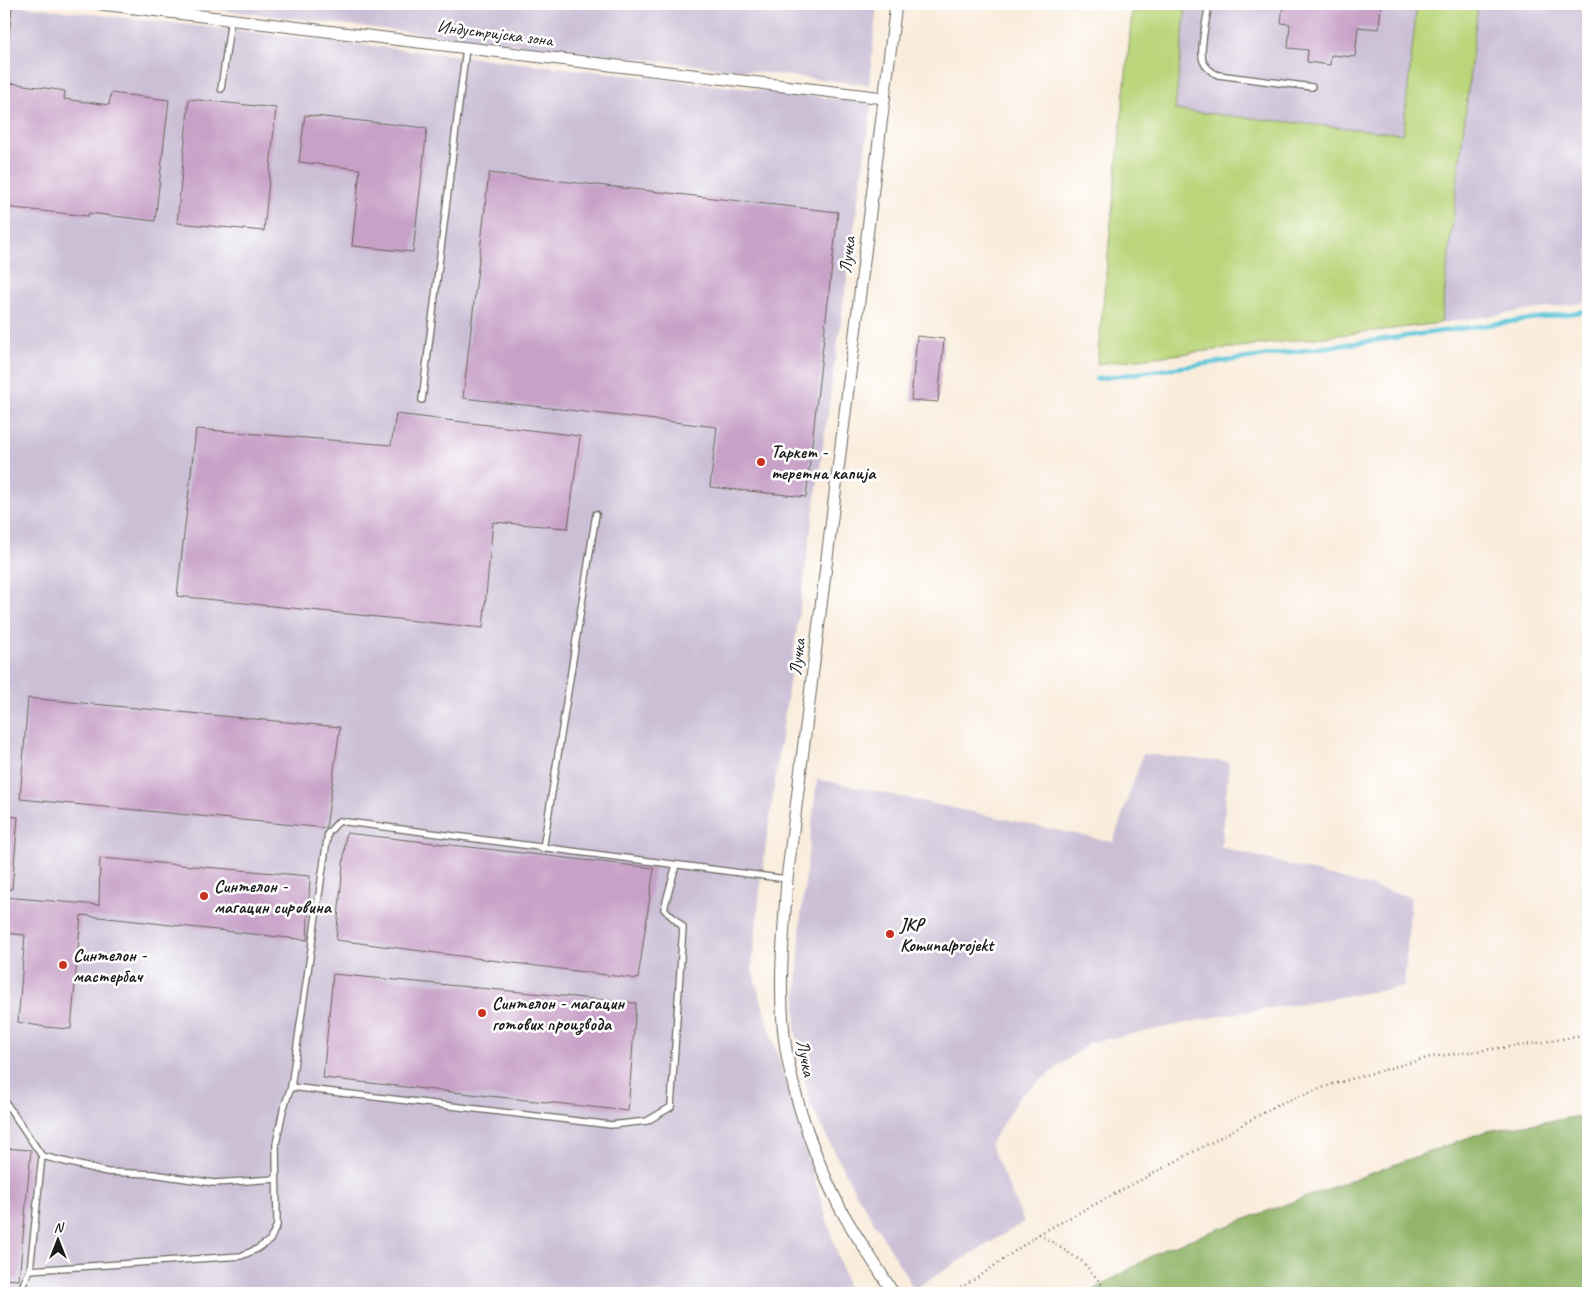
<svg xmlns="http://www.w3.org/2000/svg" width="1592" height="1297" font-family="Caveat,sans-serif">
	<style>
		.industrial { fill: #cbbfd5 }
		.green { fill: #bad57a; stroke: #6b784b }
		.forest { fill: #93b66a; stroke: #586943 }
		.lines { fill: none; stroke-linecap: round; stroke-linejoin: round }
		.stream { stroke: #5dc5d9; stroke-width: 4.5 }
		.building { fill: #c8a1c7 }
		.lane-casing { stroke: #69655f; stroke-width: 8 }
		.street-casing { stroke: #69655f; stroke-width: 13 }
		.path { stroke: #69655f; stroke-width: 2.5; stroke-dasharray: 1 4; stroke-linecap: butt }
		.lane { stroke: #fff; stroke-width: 5.5 }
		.street { stroke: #fff; stroke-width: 11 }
		.poi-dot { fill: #c8321e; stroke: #fff; stroke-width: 2 }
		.labels { text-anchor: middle; stroke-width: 5; stroke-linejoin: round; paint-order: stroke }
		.street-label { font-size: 18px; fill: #1c1c1c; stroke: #fff }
		.poi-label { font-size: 18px; font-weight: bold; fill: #1c1c1c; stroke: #fff; text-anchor: start }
	</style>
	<rect width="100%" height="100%" fill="#fff"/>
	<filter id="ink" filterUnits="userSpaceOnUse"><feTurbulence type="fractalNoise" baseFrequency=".02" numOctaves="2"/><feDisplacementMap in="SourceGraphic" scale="10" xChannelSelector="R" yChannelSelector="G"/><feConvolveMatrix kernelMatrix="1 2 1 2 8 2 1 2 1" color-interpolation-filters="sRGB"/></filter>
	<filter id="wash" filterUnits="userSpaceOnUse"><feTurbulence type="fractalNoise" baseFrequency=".0096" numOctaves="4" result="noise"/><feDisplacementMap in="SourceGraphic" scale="20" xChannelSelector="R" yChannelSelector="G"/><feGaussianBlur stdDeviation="1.12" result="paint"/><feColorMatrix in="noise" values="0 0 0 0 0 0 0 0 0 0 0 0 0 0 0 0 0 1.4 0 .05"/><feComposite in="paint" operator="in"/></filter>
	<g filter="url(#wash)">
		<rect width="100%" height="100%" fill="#f9ecdb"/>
		<g class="industrial">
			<polygon points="4,4 872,103 761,880 752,970 849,1293 4,1293"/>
			<polygon points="168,4 877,4 869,85"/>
			<polygon points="1186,4 1417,4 1403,134 1175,110"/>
			<polygon points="1478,4 1588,4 1588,302 1441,323"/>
			<polygon points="1143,754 1229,762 1221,847 1411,897 1404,987 1225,1015 1089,1043 1019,1097 990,1144 1024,1222 914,1289 851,1184 810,1104 795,1029 801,915 817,779 1113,842"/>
		</g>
		<polygon class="green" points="1133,4 1186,4 1175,110 1403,134 1417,4 1478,4 1441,323 1097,364"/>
		<polygon class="forest" points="1588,1115 1588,1293 1088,1293 1164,1249 1486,1131"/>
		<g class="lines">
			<polyline class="stream" points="1096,379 1588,311"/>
		</g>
		<g id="blocks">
			<g class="building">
				<polygon points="1283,4 1381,4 1379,29 1358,27 1355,57 1331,55 1330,65 1307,62 1308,50 1288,48 1290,24 1281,23"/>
				<polygon points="4,82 65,91 64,99 109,105 111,93 169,100 155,221 89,213 88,216 4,207"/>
				<polygon points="189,99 276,108 264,231 177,223"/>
				<polygon points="305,115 427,128 413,252 352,246 360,169 299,162"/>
				<polygon points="489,173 838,212 806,497 710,487 717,427 463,398"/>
				<polygon points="917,336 944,339 938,402 911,400"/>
				<polygon points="396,414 580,436 568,528 493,522 483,628 177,596 196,429 391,445"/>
				<polygon points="28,698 340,727 326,828 20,799"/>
				<polygon points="4,816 18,817 12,889 4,889"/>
				<polygon points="346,833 654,868 638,979 336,940"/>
				<polygon points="100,858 310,876 307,940 81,915 71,1029 45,1027 18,1022 25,935 4,933 4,897 99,905"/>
				<polygon points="333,974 636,1003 628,1111 323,1078"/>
				<polygon points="4,1148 31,1150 19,1280 4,1279"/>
			</g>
		</g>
	</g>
	<g filter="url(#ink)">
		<use href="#blocks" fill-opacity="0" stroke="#69655f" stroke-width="1"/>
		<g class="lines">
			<g class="lane-casing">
				<g id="lane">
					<path d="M1209 4C1207 17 1199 50 1203 61 1206 68 1211 72 1218 75L1312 87"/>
					<polyline points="4,47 9,4"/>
					<polyline points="221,89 231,19"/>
					<polyline points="422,400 466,48"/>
					<polyline points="543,849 596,514"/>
					<polyline points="291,1087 611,1125 647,1121 671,1107 683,927 664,909 676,865"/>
					<polyline points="4,1100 42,1156 30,1270 19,1293"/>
					<polyline points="42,1156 107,1172 153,1174 214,1183 276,1179"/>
					<polyline points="30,1270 241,1256 257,1249 270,1240 277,1225 276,1144 283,1110 291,1087 328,833 339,821 787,879"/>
				</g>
			</g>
			<g class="street-casing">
				<g id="street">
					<polyline points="101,4 884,98"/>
					<path d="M893 1293C876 1264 855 1236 839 1206 814 1157 790 1090 784 1034 778 983 784 931 787 879L896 4"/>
				</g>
			</g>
			<g class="path">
				<polyline points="1039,1234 1083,1262 1109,1293"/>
				<polyline points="952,1293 977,1278 1039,1234 1212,1142 1277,1105 1330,1085 1430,1057 1524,1045 1588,1035"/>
			</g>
			<use href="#lane" class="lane"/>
			<use href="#street" class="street"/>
		</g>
	</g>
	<g class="poi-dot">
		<circle cx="761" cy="462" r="5"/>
		<circle cx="204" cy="896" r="5"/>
		<circle cx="890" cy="934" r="5"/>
		<circle cx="63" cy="965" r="5"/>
		<circle cx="482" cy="1013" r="5"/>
	</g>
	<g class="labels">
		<g class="street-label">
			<text transform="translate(495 33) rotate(7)" y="6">Индустријска зона</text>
			<text transform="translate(847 255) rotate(-83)" y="6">Лучка</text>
			<text transform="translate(797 657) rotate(-83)" y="6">Лучка</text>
			<text transform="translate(806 1058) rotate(79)" y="6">Лучка</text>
		</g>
		<g class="poi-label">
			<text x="771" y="458">Таркет -<tspan x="771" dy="21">теретна капија</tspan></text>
			<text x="214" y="892">Синтелон -<tspan x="214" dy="21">магацин сировина</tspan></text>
			<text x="900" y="930">JKP<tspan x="900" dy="21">Komunalprojekt</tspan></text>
			<text x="73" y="961">Синтелон -<tspan x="73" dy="21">мастербач</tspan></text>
			<text x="492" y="1009">Синтелон - магацин<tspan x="492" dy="21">готових производа</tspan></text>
		</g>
	</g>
	<rect width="1592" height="1297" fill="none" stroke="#fff" stroke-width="20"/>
	<g transform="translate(58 1240)" stroke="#ffffff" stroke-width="4" paint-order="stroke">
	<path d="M0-4L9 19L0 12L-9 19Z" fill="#1c1c1c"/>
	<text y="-8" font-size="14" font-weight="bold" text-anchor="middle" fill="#1c1c1c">N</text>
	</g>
</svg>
